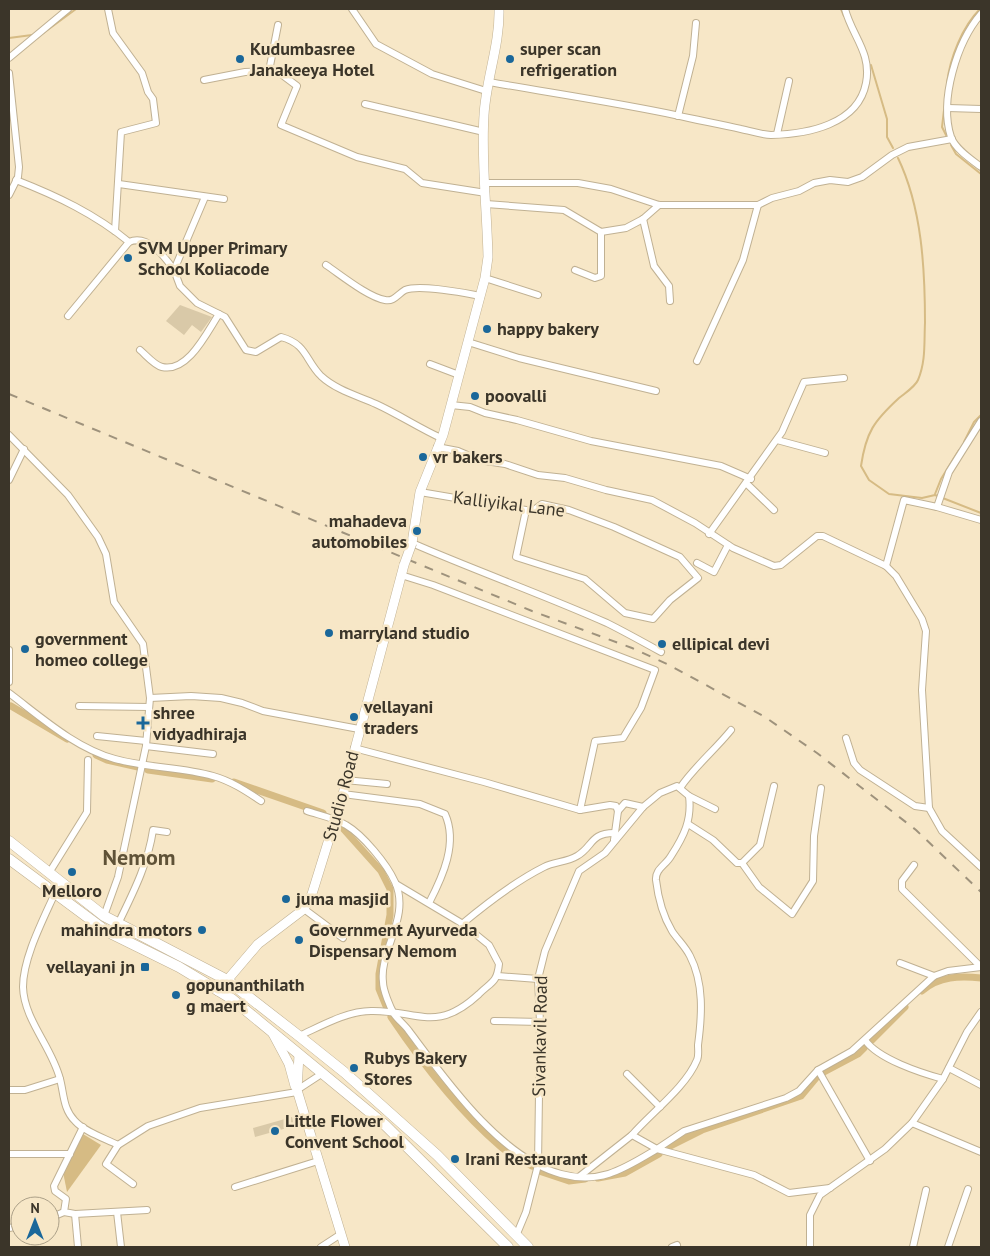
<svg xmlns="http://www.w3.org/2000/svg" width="990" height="1256" font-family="'PT Sans',sans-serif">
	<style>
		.green { fill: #d9c9a8 }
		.water { fill: #d6bb84 }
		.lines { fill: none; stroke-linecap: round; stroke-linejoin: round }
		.stream { stroke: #d6bb84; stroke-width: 2 }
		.canal { stroke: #d6bb84; stroke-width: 7 }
		.street-casing { stroke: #c0b193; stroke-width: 8 }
		.secondary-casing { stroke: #c0b193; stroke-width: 10 }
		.primary-casing { stroke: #c0b193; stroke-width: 11 }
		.street { stroke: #fff; stroke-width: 6 }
		.secondary { stroke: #fff; stroke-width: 9 }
		.primary { stroke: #fff; stroke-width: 10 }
		.rail { stroke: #9e927c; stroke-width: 2; stroke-dasharray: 9 9; stroke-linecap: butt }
		.secondary-bridge-casing { stroke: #c0b193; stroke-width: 10; stroke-linecap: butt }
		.secondary-bridge { stroke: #fff; stroke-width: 9 }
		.poi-dot { fill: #1a679a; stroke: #f7e7c7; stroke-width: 2 }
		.labels { text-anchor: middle; stroke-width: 5; stroke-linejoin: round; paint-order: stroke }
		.poi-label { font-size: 18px; font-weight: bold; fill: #3b3529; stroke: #f7e7c7; text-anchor: start }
		.street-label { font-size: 18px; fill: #3b3529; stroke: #f7e7c7 }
		.district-label { font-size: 22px; font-weight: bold; fill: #5f5237; stroke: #f7e7c7 }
	</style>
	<rect width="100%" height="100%" fill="#f7e7c7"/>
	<g class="green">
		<polygon points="180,305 212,317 201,332 192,325 184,335 166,321"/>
		<polygon points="292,1117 294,1126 255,1137 253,1128"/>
	</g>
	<polygon class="water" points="83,1134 101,1145 67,1192 63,1172"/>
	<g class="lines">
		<g class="stream">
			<polyline points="841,9 844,16"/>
			<polyline points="42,34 76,9"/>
			<polyline points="9,38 32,35"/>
			<polyline points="871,65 887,119 887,137 893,148"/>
			<path d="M947 83C950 58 962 27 980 9"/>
			<polyline points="944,110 942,127 946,135"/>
			<polyline points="951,145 956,154 981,174"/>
			<path d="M898 158C922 208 925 269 925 323 924 342 926 361 918 380 915 387 905 393 899 398 874 421 866 432 861 466L869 480 889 494 922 498 935 495 981 513"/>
			<polyline points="964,442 974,422 981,415"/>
			<polyline points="935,494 941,479 959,450"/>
		</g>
		<g class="canal">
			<polyline points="11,706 67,739"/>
			<polyline points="96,755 107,760 138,767"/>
			<polyline points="148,770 212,779"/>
			<polyline points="234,782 323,813"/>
			<polyline points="339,824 381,871 390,889 390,915 379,974 379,989 388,1011"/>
			<path d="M922 991C939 976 960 976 981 978"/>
			<path d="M391 1017C422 1063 458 1110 500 1146 509 1154 521 1159 532 1166"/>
			<polyline points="872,1040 905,1007"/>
			<polyline points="824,1072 858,1054 864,1048"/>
			<polyline points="670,1146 702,1130 801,1096 816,1078"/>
			<polyline points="542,1172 569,1181 585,1179"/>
			<polyline points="598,1178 625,1173 659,1154"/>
		</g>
		<g class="street-casing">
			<g id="street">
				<polyline points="108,9 113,33 142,73 148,92 153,99 156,123 121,132 115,231"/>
				<polyline points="352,9 376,44 432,74 486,91"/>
				<path d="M981 14C957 42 939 100 951 137 955 149 972 160 981 167"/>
				<polyline points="9,58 68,9"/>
				<polyline points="269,71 278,25"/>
				<polyline points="9,73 19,167 18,177 9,195"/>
				<polyline points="204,80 245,72 269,71 281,74 297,86 281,125 357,157 405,169 422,183 486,193"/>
				<path d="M489 82C551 93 613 102 675 115 697 120 719 124 741 129 751 131 762 135 771 135 807 134 858 125 866 83 872 53 852 36 845 9"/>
				<polyline points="365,104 484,132"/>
				<polyline points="948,108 981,109"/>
				<polyline points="678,116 693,56 696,23"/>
				<polyline points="777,134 789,81"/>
				<path d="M16 180C57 196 95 214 129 242"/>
				<polyline points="485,183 578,183 611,189 659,205 758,205 772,198 799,191 814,183 830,180 848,182 862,177 892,155 908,147 952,139"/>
				<polyline points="119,184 224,199"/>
				<path d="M205 197 174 270 180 286 197 303 225 317 246 350 256 352 281 337C307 344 305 360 321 376 336 390 358 396 376 404 398 414 419 428 441 438"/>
				<polyline points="486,204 564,210 601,232 626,228 643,219 659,205"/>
				<polyline points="643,219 654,266 669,286 670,301"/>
				<path d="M326 265C341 275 368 297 385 300 394 302 398 294 405 290 420 284 464 293 481 296"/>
				<polyline points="575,270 595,278 601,276 601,232"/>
				<polyline points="485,278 538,295"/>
				<path d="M68 316 129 242C148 234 165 257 174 270"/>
				<polyline points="468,342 519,358 656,391"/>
				<path d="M140 350C146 355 154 365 162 367 188 373 207 332 219 314"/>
				<polyline points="697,361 743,260 758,205"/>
				<polyline points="430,364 459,375"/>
				<polyline points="451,405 470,407 485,413 517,420 591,441 721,466 751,479"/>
				<polyline points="9,435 68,495 98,537 106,554 114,602 143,644 150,698 146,746 118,877 104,916"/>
				<polyline points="777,440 825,453"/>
				<polyline points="437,447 458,451 479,460 505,464 538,475 565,478 606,490 652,500 695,523 733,548 774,566 781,565 817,536 823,536 886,566 896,576 922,619 926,631 922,690 929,808 942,831 981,867"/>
				<polyline points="9,480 24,449"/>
				<polyline points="747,484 774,510"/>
				<polyline points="420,492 526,510 534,510 542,504 569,510 614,527 680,557 698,578 670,600 653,619 625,613 585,579 516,557 526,510"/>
				<polyline points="937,507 949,472 981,421"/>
				<polyline points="709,534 782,432 804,382 844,378"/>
				<path d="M412 543C476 571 542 594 607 623 625 632 643 642 661 652"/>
				<polyline points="697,563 714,572 728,545"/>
				<polyline points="886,566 904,500 937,507 981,520"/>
				<polyline points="401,575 433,585 655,670 641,708 623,738 595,741 580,810"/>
				<polyline points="9,650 9,682"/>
				<path d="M9 693C41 717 75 748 115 759 147 768 182 767 213 776 231 781 246 791 261 801"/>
				<polyline points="150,698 191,696 221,698 242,703 263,711 359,729"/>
				<polyline points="79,706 149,707"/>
				<polyline points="97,736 146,741"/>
				<polyline points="846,738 854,763 860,770 915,806 929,808"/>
				<polyline points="146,746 213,754"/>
				<polyline points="354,748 484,782 580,810 610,805 616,806 618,811 614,840"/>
				<polyline points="345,780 387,784"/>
				<path d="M680 788C694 767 715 750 731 730"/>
				<path d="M343 794 420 804 445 814C458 843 443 876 429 903"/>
				<polyline points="689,796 715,809"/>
				<path d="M307 811C319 815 335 818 346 825 363 835 387 864 395 882 411 917 379 950 383 982 383 990 390 1007 394 1014 398 1020 405 1025 409 1031 445 1079 500 1158 561 1174 601 1185 625 1168 657 1149L632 1135C651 1113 686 1087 697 1060 699 1056 698 1050 698 1045 702 1015 704 983 690 956 685 946 677 939 672 931 663 916 658 897 656 880 655 869 666 865 671 856 684 836 692 820 689 796L677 786 660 793 643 807 605 853 579 871 545 951 538 979 540 1022 538 1165 526 1212 516 1236"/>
				<polyline points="618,811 625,803 643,807"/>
				<polyline points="688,824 713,840 737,863 742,863 760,845 774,786"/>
				<polyline points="742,863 759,887 792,914 813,881 814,836 821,788"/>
				<polyline points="914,865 902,881 902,889 981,967"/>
				<polyline points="49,873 87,812 88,760"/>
				<path d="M55 893C43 920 23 958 23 987 24 1020 52 1047 60 1079 64 1094 63 1109 75 1121 85 1132 104 1138 118 1145"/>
				<polyline points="304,909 343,938"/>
				<path d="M118 924C133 893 148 864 153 830L167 832"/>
				<path d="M462 924C486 904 516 881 544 867 554 862 567 862 577 856 593 847 590 833 614 833"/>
				<polyline points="900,963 934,976"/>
				<polyline points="498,976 538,979"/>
				<polyline points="494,1021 540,1022"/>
				<path d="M299 1036C321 1026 347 1011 371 1011 418 1010 436 1034 479 994 491 982 497 983 499 964L489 945 463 924 396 884"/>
				<path d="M865 1040C878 1059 921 1073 943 1079"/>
				<polyline points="949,1068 981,1085"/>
				<polyline points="818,1070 870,1161"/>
				<polyline points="627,1074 660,1107"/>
				<polyline points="9,1090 25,1090 60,1079"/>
				<polyline points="297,1090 323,1073"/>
				<polyline points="912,1123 981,1152"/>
				<polyline points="83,1127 54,1186 55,1191 66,1199 64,1212 75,1214 147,1210"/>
				<polyline points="9,1154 70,1154"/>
				<polyline points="580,1176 632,1135"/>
				<polyline points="133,1184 106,1164 118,1145 148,1126 200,1108 297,1092"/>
				<polyline points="235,1187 318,1161"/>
				<polyline points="830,1188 789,1193 754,1175 657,1149 684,1131 786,1098 799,1091 818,1070 852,1051 934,976 948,971 981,967"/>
				<polyline points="117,1212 121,1247"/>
				<polyline points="75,1214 78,1247"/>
				<polyline points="50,1218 64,1212"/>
				<polyline points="9,1228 20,1226"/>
				<polyline points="321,1247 341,1234"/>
				<polyline points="672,1247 677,1245"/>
				<polyline points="810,1247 810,1215 820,1195 885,1149 912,1123 943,1079 967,1032 981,1012"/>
				<polyline points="913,1247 926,1190"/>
				<polyline points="948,1247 968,1189"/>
			</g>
		</g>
		<g class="secondary-casing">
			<g id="secondary">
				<path d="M412 543 420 492 443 435 485 278 488 257C487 210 481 161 484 115 486 79 500 45 499 9"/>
				<polyline points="218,991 258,944 304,909 312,894 343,794 404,565"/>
				<polyline points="273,1034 289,1064 295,1086"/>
				<polyline points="299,1055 297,1090 345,1247"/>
			</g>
		</g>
		<g class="primary-casing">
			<g id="primary">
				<polyline points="9,841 104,916 227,980 299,1036 344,1072 437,1155 528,1247"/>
				<polyline points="9,859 106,931 179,967 232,999 384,1124 508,1247"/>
			</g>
		</g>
		<use href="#street" class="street"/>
		<use href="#secondary" class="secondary"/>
		<use href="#primary" class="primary"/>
		<polyline class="rail" points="9,394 532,611 632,648 667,664 765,717 817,753 916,830 981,892"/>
		<g class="secondary-bridge-casing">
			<polyline id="secondary-bridge" points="404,565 412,543"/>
		</g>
		<use href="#secondary-bridge" class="secondary-bridge"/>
	</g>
	<g class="poi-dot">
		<circle cx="240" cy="59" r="5"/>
		<circle cx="510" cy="59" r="5"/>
		<circle cx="128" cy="258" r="5"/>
		<circle cx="487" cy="329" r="5"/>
		<circle cx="475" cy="396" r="5"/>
		<circle cx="423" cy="457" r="5"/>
		<circle cx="417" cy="531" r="5"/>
		<circle cx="329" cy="633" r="5"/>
		<circle cx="662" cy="644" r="5"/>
		<circle cx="25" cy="649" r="5"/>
		<circle cx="354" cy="717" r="5"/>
		<path d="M140.5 715.5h5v5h5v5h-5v5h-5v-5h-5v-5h5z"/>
		<circle cx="72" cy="872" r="5"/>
		<circle cx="286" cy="899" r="5"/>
		<circle cx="202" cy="930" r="5"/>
		<circle cx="299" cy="940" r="5"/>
		<rect x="140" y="962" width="10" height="10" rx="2.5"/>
		<circle cx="176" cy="995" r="5"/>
		<circle cx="354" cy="1068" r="5"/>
		<circle cx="275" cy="1131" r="5"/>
		<circle cx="455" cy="1159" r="5"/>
	</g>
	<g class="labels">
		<g class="poi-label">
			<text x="250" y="55">Kudumbasree<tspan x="250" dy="21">Janakeeya Hotel</tspan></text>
			<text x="520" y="55">super scan<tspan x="520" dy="21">refrigeration</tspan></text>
			<text x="138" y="254">SVM Upper Primary<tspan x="138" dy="21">School Koliacode</tspan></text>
			<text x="497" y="335">happy bakery</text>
			<text x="485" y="402">poovalli</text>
			<text x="433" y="463">vr bakers</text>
			<text x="407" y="527" text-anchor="end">mahadeva<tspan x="407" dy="21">automobiles</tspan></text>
			<text x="339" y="639">marryland studio</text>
			<text x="35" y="645">government<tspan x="35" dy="21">homeo college</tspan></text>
			<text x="672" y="650">ellipical devi</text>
			<text x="364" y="713">vellayani<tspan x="364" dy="21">traders</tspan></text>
			<text x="153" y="719">shree<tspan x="153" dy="21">vidyadhiraja</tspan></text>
			<text x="72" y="897" text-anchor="middle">Melloro</text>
			<text x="296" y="905">juma masjid</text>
			<text x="192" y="936" text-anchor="end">mahindra motors</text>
			<text x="309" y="936">Government Ayurveda<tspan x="309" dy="21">Dispensary Nemom</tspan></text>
			<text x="135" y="973" text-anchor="end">vellayani jn</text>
			<text x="186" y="991">gopunanthilath<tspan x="186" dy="21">g maert</tspan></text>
			<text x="364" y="1064">Rubys Bakery<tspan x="364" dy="21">Stores</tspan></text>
			<text x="285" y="1127">Little Flower<tspan x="285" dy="21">Convent School</tspan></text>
			<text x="465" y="1165">Irani Restaurant</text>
		</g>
		<g class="street-label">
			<text transform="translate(509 504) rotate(7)" y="6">Kalliyikal Lane</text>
			<text transform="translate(341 796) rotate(-75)" y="6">Studio Road</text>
			<text transform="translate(540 1036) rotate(-89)" y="6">Sivankavil Road</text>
		</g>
		<g class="district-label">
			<text x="139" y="865">Nemom</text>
		</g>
	</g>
	<rect width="990" height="1256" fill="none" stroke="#3b3529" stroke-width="20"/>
	<g transform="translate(35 1221)"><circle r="24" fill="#f7e7c7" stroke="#aca088"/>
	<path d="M0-4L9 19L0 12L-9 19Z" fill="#1a679a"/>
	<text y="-8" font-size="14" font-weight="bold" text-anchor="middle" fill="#3b3529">N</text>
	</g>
</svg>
